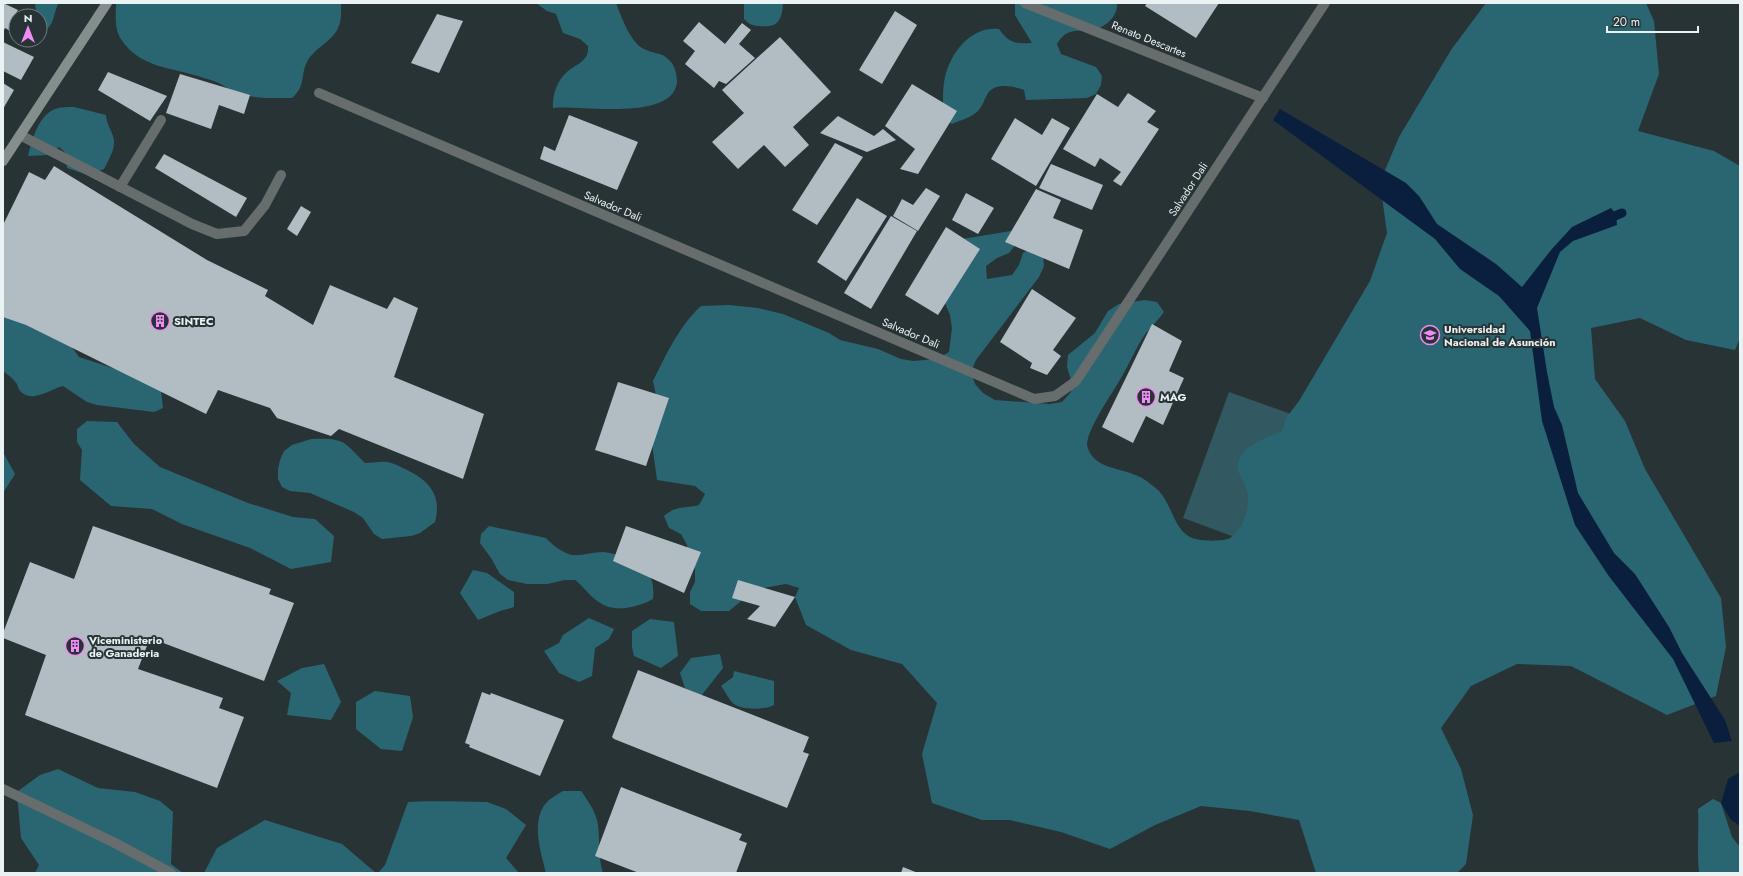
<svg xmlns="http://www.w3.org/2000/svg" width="1743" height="876" font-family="Jost,sans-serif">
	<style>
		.green { fill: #325861 }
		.forest { fill: #2a6672 }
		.water { fill: #0a1f3e }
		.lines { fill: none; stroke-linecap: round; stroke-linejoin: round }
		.stream { stroke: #0a1f3e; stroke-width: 9 }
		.building { fill: #b1bcc3 }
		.lane { stroke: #676c6c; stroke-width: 10 }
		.street { stroke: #676c6c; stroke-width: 10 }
		.secondary { stroke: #848e8d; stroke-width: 10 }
		.labels { text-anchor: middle; stroke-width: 4; stroke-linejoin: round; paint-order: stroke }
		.street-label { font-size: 11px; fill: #ebf2f4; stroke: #283335 }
		.poi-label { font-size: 11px; font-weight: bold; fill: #ebf2f4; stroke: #283335; text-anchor: start }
	</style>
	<rect width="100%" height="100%" fill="#283335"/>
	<polygon class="green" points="1229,392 1316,423 1270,550 1183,518"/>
	<g class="forest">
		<path d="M35 3H59C52 13 56 30 40 30V16H30L36 12Z"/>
		<path d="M116 3H341C341 11 342 20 338 28 332 42 315 47 307 62 300 76 306 86 292 98 275 98 257 99 240 94 234 93 229 89 224 86 218 82 211 80 204 78 173 67 140 69 121 39 114 29 116 15 116 3Z"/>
		<path d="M536 3H616C622 18 630 42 644 49 653 54 662 52 669 60 675 65 677 75 677 82 673 122 580 105 553 108 552 95 557 80 568 71 574 66 583 63 587 55 588 52 588 48 588 46L580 39 563 33 556 14 547 11Z"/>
		<path d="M744 3H783C782 19 779 28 761 26 753 26 750 25 744 19Z"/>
		<path d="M1015 3H1117C1118 18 1103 29 1089 31 1083 31 1075 30 1070 32 1064 34 1060 39 1057 44L1061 54 1096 67 1102 76 1101 85 1096 94 1087 98 1026 100 1024 90C1013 86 993 82 987 95 984 100 982 107 978 111 970 118 961 120 952 124L944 118C943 105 942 90 945 77 951 52 971 26 999 29 1009 43 1015 44 1032 43L1015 15Z"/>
		<path d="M1486 3H1646L1654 21 1659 74 1638 131 1714 151 1740 166V338L1735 350 1686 340 1640 318 1591 328 1595 379 1625 421 1645 469 1721 598 1726 647 1716 696 1667 715 1571 666 1517 664 1471 686 1441 728 1461 769 1473 815 1466 864 1457 873H1316L1299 820 1250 811 1201 806 1155 825 1110 849 1061 832 1010 820H982L932 803 922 754 937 703 902 664 851 650 806 625 795 597 799 588 786 584 747 591 740 602 729 611H701L690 604V592L695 582V569L688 558 687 545 681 534 669 528 664 516C677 505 683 509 699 505L705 494 695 486 657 480 650 429 658 405 653 381C666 355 679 326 701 306L729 305 758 308 783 314 829 333 840 340 878 349 901 359 913 361 937 359 949 352 952 328 950 315 940 291 950 241 1011 231 1017 243 1009 253 997 258 986 266 987 279 1012 275 1019 265 1023 253 1034 246 1043 254 1044 266 1039 277 976 360 971 372 975 384 983 393 995 400 1050 404 1062 402 1071 392V380L1067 367 1068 355 1095 333 1108 311 1119 304 1145 300 1157 302 1164 312C1158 320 1152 326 1146 333 1136 347 1130 363 1121 378 1111 395 1099 412 1091 430 1089 434 1087 441 1087 445 1092 468 1117 467 1135 475 1142 477 1148 482 1153 486 1172 498 1172 530 1192 538 1199 541 1223 542 1230 538 1243 529 1249 510 1248 495 1247 482 1232 472 1240 458 1247 443 1269 437 1282 431L1286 418 1299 401 1370 281 1387 233 1380 182 1399 137 1451 50Z"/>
		<path d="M74 107 106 115C107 125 110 127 113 136 117 147 109 159 104 169L88 175 67 168 66 153 59 147 48 155 28 156C32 140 38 116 55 109 61 107 68 107 74 107Z"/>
		<path d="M3 312 29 321 31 328 41 329 68 342 79 357 137 376 161 390 163 408 154 412 97 405 87 402 63 386C50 389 34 403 21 392 19 390 18 387 17 384 13 378 8 375 3 371Z"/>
		<polygon points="87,421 117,422 134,444 160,467 248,503 293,517 315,519 334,536 331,562 291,569 250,548 182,524 152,509 111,506 80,480 82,450 77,442 77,429"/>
		<path d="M311 439C324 439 339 437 349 447 355 452 359 458 365 463 372 463 380 461 387 462 394 463 401 467 407 470 430 481 442 496 435 522L420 533 411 536 382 539 374 534 363 518 354 512 310 493 290 491 282 487 278 479V469L280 460 284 451 292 445Z"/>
		<polygon points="3,452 15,474 3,493"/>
		<path d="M489 526 546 538C552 545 563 553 572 555 582 556 593 552 603 552 614 553 623 556 632 562 649 572 655 578 653 599 636 608 612 614 596 600 588 594 583 586 575 580H565L547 584H527L508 580 500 574 491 558 480 543 481 534Z"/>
		<polygon points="473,570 487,573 514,592 514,607 500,611 478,620 460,593"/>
		<polygon points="589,618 614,629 609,639 595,648 592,676 579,682 559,673 544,651 559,643 563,635"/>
		<polygon points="650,619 674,622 678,656 661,668 634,656 632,647 632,631"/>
		<polygon points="720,654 723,668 701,696 685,688 680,673 691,658"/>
		<polygon points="324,664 341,702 331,720 287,715 291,693 277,681 302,668"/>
		<path d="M734 671 774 681V705C766 710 741 710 734 704 729 700 725 691 721 686L733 677Z"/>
		<polygon points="375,691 410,696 413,717 402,751 381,749 356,729 356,702"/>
		<polygon points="58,769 98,788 135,792 160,801 173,812 171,864 183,873 35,873 39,865 21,838 18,804 14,794 40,775"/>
		<path d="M563 791H581C589 802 596 812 598 825 600 841 598 857 603 873H546C541 852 529 818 549 800 553 797 558 794 563 791Z"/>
		<path d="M1713 799 1721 803 1732 837 1740 847V873H1699C1697 852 1699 831 1698 809Z"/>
		<polygon points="455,800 430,801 487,802 506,809 526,825 506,858 519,873 378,873 385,865 408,802"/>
		<polygon points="265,820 342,844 376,873 204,873 217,848"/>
	</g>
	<g class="water">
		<polygon points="1280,109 1406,183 1419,196 1437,224 1496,264 1522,287 1551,250 1572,227 1611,208 1616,214 1617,225 1573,241 1560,252 1537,308 1547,372 1554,407 1562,425 1578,493 1614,553 1635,574 1669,627 1682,653 1725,720 1732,741 1714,743 1673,659 1608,575 1575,525 1542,421 1530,331 1499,296 1460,269 1435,239 1273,120"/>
		<polygon points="1740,772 1740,826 1731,820 1721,803 1728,779"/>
	</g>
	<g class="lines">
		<polyline class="stream" points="1605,220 1622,213"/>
	</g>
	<g class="building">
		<polygon points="3,3 18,10 12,20 16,23 14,33 5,28 3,32"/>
		<polygon points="1147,3 1219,3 1196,38 1145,6"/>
		<polygon points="895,11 917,25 882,84 859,70"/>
		<polygon points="437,14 463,21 439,73 411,63"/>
		<polygon points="699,22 725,44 742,23 751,30 739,44 755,58 726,84 719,81 714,88 685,64 695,51 683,41"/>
		<polygon points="780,37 831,92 793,127 809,145 785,167 764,145 738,169 712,142 744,113 722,90"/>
		<polygon points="3,42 34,57 21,80 3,71"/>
		<polygon points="108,72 167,96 150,121 98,90"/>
		<polygon points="180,74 250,95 244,114 219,105 211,129 166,113"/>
		<polygon points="3,83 14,90 3,109"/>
		<polygon points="912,84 957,111 918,174 900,169 915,149 885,126"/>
		<polygon points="1128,93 1156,111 1147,122 1159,129 1121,186 1113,181 1121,172 1100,158 1095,167 1063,149 1097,94 1118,107"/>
		<polygon points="569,115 638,142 617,190 540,159 544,146 555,151"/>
		<polygon points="838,116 874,136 883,129 896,140 867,152 820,133"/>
		<polygon points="1015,118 1042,135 1052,118 1070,128 1036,186 991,159"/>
		<polygon points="835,143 863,157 817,225 792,210"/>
		<polygon points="164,154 247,198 236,217 155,168"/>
		<polygon points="1051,164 1103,185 1092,210 1039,188"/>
		<polygon points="54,166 207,260 268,290 265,296 313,325 330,285 387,309 394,297 418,308 394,377 484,414 463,479 339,429 331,436 277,418 270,408 218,390 206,414 26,325 3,317 3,225 29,172 45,180"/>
		<polygon points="926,188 940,196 918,231 893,216 902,199 913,205"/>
		<polygon points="1036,189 1061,200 1053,218 1083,230 1069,269 1005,242"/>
		<polygon points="966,193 994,208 978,234 952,220"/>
		<polygon points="857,198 887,216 846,281 817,262"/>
		<polygon points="301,206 311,212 297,236 287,229"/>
		<polygon points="891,216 917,231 871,309 844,293"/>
		<polygon points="946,227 980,249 938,315 905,295"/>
		<polygon points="1032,289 1076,318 1053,350 1061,356 1047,375 1030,368 1032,363 1000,342"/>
		<polygon points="1152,324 1182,341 1169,371 1184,378 1163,425 1146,416 1133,443 1102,427"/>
		<polygon points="618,382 669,398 646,466 595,450"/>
		<polygon points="93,526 271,589 269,594 294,603 264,681 150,638 138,669 223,698 219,708 244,717 217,788 25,715 46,655 3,638 3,633 30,562 74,579"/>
		<polygon points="626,526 701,552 684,593 613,561"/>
		<polygon points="738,580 795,597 775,627 747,619 760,606 732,598"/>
		<polygon points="638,670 809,737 803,752 809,754 787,808 614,739 612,737"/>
		<polygon points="482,692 490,695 491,693 564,720 540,776 469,747 470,745 465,743"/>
		<polygon points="621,787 742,834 739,840 747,843 736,873 639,873 595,856"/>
		<polygon points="903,867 918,873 901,873"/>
	</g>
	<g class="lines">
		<g class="lane">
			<polyline points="20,135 192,224 217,234 244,231 265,205 281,175"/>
			<polyline points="120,187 161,120"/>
			<polyline points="3,789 113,842 171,873"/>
		</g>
		<g class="street">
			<polyline points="1025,3 1263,98"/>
			<polyline points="319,93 1034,399 1055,396 1076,381 1325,3"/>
		</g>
		<polyline class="secondary" points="3,161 107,3"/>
	</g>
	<defs>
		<g id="building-ring" transform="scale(1)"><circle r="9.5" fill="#283335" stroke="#f08bf6" stroke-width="1.5"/><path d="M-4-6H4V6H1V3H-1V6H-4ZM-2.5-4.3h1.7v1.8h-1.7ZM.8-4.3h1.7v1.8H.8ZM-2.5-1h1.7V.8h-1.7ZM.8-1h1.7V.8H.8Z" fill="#f08bf6"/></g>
		<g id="university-ring" transform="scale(1)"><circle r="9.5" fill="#283335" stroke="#f08bf6" stroke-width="1.5"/><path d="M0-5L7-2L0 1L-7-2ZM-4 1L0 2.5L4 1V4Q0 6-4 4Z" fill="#f08bf6"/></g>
	</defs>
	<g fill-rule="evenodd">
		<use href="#building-ring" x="160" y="321"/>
		<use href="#university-ring" x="1430" y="335"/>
		<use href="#building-ring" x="1146" y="397"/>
		<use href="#building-ring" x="75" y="646"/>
	</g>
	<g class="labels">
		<g class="street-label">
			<text transform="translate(1149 39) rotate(22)" y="4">Renato Descartes</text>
			<text transform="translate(1188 189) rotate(-57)" y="4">Salvador Dali</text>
			<text transform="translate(613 206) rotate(23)" y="4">Salvador Dali</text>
			<text transform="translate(911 333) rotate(23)" y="4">Salvador Dali</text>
		</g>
		<g class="poi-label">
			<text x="174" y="325">SINTEC</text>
			<text x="1444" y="333">Universidad<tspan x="1444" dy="13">Nacional de Asunción</tspan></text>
			<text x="1160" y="401">MAG</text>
			<text x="89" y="644">Viceministerio<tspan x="89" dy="13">de Ganaderia</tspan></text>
		</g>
	</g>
	<rect width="1743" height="876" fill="none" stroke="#ebf2f4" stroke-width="8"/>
	<g transform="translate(28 28)"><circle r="19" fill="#283335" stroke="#767f81"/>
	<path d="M0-3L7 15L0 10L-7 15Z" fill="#f08bf6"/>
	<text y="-6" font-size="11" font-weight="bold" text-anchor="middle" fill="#ebf2f4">N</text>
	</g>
	<path d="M1607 26v6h91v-6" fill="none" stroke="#ebf2f4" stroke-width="2"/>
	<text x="1613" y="26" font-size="12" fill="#ebf2f4" stroke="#283335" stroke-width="3" paint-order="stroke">20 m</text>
</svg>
